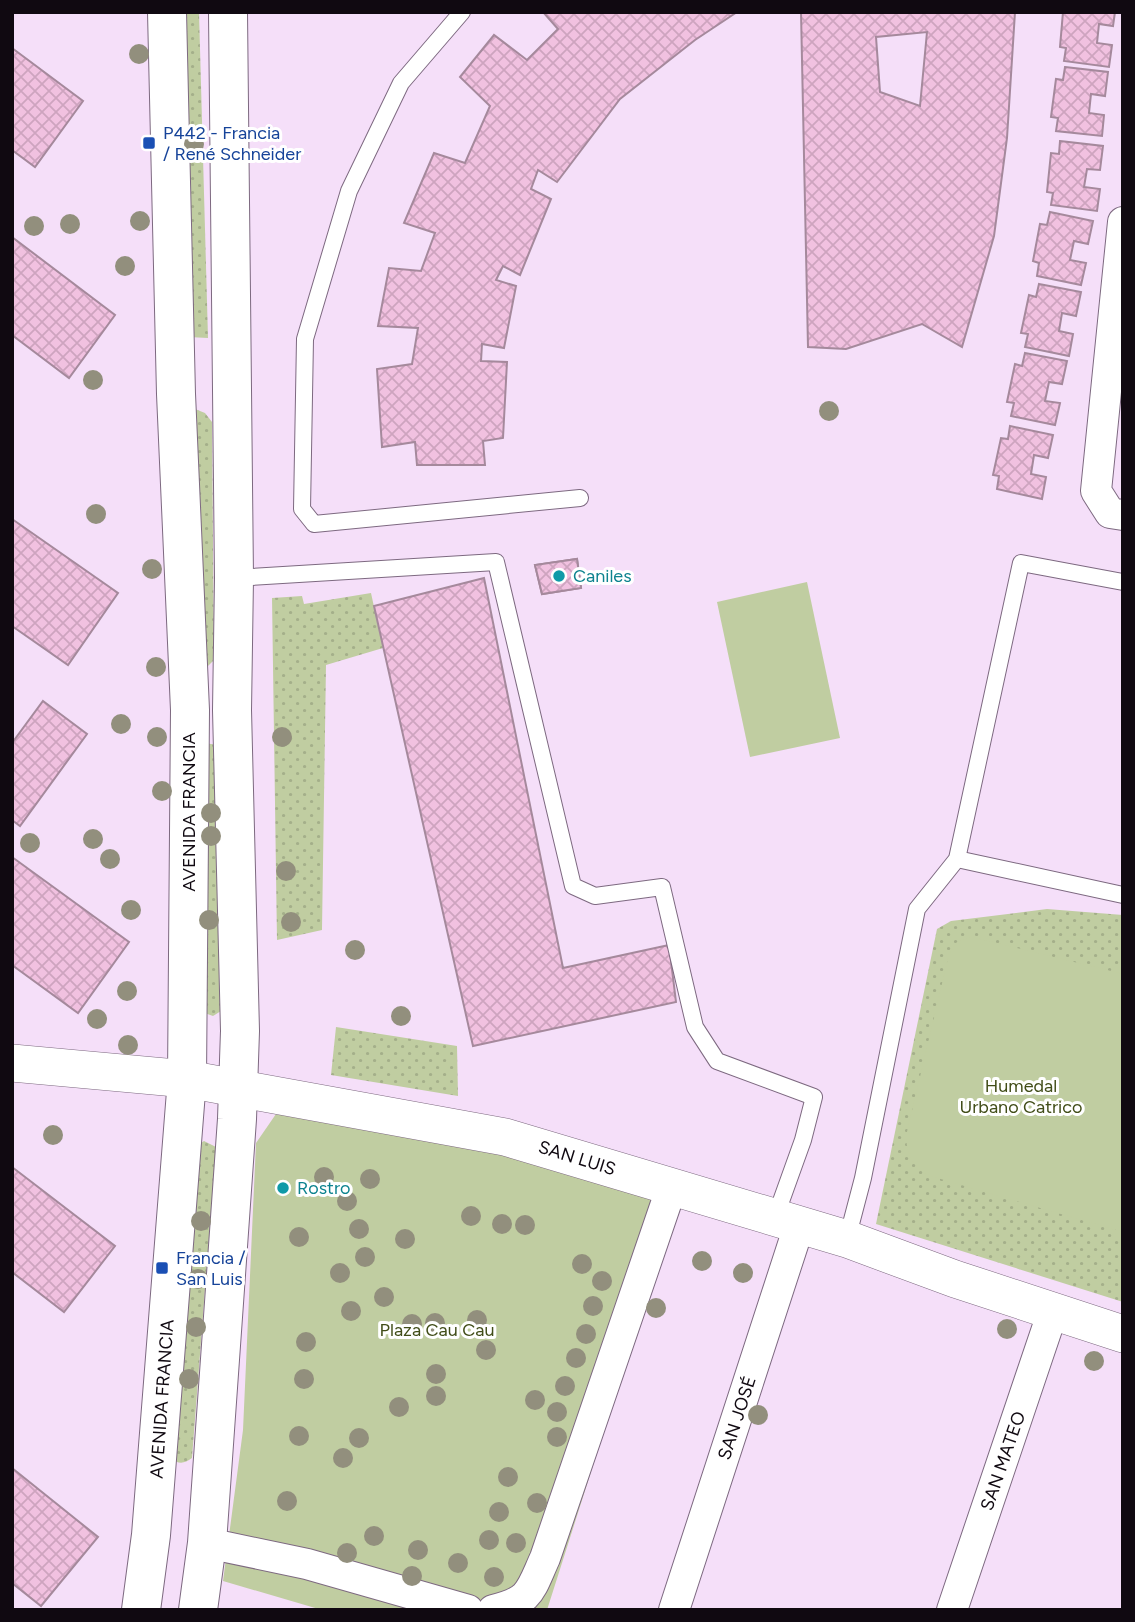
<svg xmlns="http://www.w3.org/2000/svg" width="1135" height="1622" font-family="Figtree,sans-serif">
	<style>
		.grass { fill: url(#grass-dots) }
		.park { fill: #c0cda1 }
		.building { fill: url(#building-cross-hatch); stroke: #a5899c; stroke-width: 2; fill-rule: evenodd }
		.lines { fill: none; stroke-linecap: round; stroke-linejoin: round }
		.service-casing { stroke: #7d6980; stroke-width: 18 }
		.minor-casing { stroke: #7d6980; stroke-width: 32 }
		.tertiary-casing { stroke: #7d6980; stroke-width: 38 }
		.primary-casing { stroke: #7d6980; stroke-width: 40 }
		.service { stroke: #fff; stroke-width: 16 }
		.minor { stroke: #fff; stroke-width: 30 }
		.tertiary { stroke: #fff; stroke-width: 37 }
		.primary { stroke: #fff; stroke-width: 38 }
		.tree { fill: #928f7d }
		.transit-dot { fill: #1a4fb4; stroke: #fff; stroke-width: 2.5 }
		.culture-dot { fill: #0f9aa8; stroke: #fff; stroke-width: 2.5 }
		.labels { text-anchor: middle; stroke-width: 6; stroke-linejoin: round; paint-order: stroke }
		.transit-label { font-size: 18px; fill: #164399; stroke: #fff; text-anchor: start }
		.culture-label { font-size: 18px; fill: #0d838f; stroke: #fff; text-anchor: start }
		.street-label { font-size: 18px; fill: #100911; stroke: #fff }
		.park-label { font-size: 18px; fill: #414d18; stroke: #fff }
	</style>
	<defs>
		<pattern id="grass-dots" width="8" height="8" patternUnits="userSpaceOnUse" patternTransform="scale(1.75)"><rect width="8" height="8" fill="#c0cda1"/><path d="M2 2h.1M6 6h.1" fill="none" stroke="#a4af8a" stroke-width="1.8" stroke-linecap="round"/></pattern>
		<pattern id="building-cross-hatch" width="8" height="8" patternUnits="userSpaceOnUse" patternTransform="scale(1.75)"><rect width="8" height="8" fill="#f1c1e0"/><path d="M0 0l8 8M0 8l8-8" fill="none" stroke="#cea4bf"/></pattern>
	</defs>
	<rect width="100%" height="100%" fill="#f5dff9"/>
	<g class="grass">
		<polygon points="180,12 199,12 208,338 188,337"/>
		<polygon points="195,409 205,413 212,422 214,660 208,666 199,666"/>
		<polygon points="371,593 383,648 326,665 322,930 277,940 272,598 302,596 304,604"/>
		<polygon points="197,742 218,745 221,1011 213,1016 199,1011"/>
		<polygon points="1047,909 1123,915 1123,1302 876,1224 937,929 951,921"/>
		<polygon points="336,1027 457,1046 458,1096 331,1075"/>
		<path d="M204 1141 216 1147 192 1458C184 1464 179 1464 171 1459L193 1148Z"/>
	</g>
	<g class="park">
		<polygon points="807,582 840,738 750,757 717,602"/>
		<path d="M972 937 1123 974V1232L927 1175C912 1164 907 1155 906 1136L949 954 957 942Z"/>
		<polygon points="276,1114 494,1146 677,1202 547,1610 322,1610 223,1581 243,1430 256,1143"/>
	</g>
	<g class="building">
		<polygon points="543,12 737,12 695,40 620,99 557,182 538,170 531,189 551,199 520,275 503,266 496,280 516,286 504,348 482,344 481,361 507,362 503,438 483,441 485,465 417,465 415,442 382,447 377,369 412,364 418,328 378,326 389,268 421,271 435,233 404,223 434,153 465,163 490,106 460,77 494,35 527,60 558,29"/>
		<path d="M801 12H1015L1007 138 994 236 962 347 922 324 846 349 808 347ZM927 32 920 106 880 92 876 37Z"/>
		<polygon points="1063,12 1115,12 1113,26 1099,24 1097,43 1112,45 1109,67 1064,61 1066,48 1060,47"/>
		<polygon points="12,48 83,101 35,167 12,150"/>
		<polygon points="1065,67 1108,72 1105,96 1091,94 1089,113 1104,115 1102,136 1056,131 1058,118 1051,117 1056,79 1063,80"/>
		<polygon points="1060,141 1103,146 1100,170 1087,169 1084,187 1100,189 1097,211 1051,205 1053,193 1047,192 1051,153 1059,154"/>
		<polygon points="1050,212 1093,221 1088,244 1074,241 1070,260 1086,263 1081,285 1037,276 1039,263 1033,261 1040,224 1047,225"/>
		<polygon points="12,237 115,315 69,378 12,335"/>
		<polygon points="1039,284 1081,292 1076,316 1062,313 1059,331 1073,334 1069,356 1025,347 1028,334 1021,333 1029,295 1036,297"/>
		<polygon points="1025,353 1067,361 1062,384 1049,382 1045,401 1060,403 1055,425 1011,416 1014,403 1007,402 1015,364 1022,366"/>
		<polygon points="1010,426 1053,435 1048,458 1034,455 1031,474 1046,477 1042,499 997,489 999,476 993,475 1001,438 1008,439"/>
		<polygon points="12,519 118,593 68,665 12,626"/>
		<polygon points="577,559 581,588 542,594 535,565"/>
		<polygon points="577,559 581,588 542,594 535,565"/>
		<polygon points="484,578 563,968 669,945 676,1002 473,1046 374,606"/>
		<polygon points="43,701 87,734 20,826 12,820 12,743"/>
		<polygon points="12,857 129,942 78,1013 12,965"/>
		<polygon points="12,1167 115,1246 64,1312 12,1272"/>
		<polygon points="12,1468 98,1537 41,1606 12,1583"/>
	</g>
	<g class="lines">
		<g class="service-casing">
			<g id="service">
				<polyline points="462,12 401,83 349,191 305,339 302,509 314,524 580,498"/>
				<polyline points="234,578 496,562 573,886 595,896 662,887 695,1027 717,1061 814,1097 803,1140 775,1218"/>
				<polyline points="957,859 1123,895"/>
				<polyline points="847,1239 863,1178 917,909 957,859 1021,563 1123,582"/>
			</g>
		</g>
		<g class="minor-casing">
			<g id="minor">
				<polyline points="1123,222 1096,491 1110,513 1123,515"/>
				<polyline points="207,1543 307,1564 468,1610"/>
				<path d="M493 1610C531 1601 530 1591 545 1558L672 1186"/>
				<polyline points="674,1610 799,1226"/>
				<polyline points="952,1610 1053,1311"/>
			</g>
		</g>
		<g class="tertiary-casing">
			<polyline id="tertiary" points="12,1063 187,1079 505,1137 847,1239 955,1279 1123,1334"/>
		</g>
		<g class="primary-casing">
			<g id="primary">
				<polyline points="141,1610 151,1535 187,1079 190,710 176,394 167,12"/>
				<polyline points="198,1610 207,1543 237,1119 240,1031 232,710 234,578 228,12"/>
			</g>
		</g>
		<use href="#service" class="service"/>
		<use href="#minor" class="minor"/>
		<use href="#tertiary" class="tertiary"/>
		<use href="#primary" class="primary"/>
	</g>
	<g class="tree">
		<circle cx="139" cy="54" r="10"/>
		<circle cx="194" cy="144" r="10"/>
		<circle cx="140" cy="221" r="10"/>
		<circle cx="70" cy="224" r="10"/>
		<circle cx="34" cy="226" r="10"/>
		<circle cx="125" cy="266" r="10"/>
		<circle cx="93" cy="380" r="10"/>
		<circle cx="829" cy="411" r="10"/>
		<circle cx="96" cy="514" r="10"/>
		<circle cx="152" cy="569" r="10"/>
		<circle cx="156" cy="667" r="10"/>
		<circle cx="121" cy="724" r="10"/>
		<circle cx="157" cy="737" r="10"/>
		<circle cx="282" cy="737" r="10"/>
		<circle cx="162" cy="791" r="10"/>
		<circle cx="211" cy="813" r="10"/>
		<circle cx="211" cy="836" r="10"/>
		<circle cx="93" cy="839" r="10"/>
		<circle cx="30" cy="843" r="10"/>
		<circle cx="110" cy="859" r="10"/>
		<circle cx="286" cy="871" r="10"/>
		<circle cx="131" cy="910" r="10"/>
		<circle cx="209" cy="920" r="10"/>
		<circle cx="291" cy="922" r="10"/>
		<circle cx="355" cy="950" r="10"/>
		<circle cx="127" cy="991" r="10"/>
		<circle cx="401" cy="1016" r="10"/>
		<circle cx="97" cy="1019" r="10"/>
		<circle cx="128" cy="1045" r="10"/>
		<circle cx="53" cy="1135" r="10"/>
		<circle cx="324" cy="1177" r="10"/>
		<circle cx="370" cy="1179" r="10"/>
		<circle cx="347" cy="1201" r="10"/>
		<circle cx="471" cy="1216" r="10"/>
		<circle cx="201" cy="1221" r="10"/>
		<circle cx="502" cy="1224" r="10"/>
		<circle cx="525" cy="1225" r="10"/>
		<circle cx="359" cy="1229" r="10"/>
		<circle cx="299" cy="1237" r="10"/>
		<circle cx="405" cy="1239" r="10"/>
		<circle cx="365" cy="1257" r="10"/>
		<circle cx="702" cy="1261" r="10"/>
		<circle cx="582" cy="1264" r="10"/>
		<circle cx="340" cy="1273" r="10"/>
		<circle cx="743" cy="1273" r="10"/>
		<circle cx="198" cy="1279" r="10"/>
		<circle cx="602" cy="1281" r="10"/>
		<circle cx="384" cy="1297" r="10"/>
		<circle cx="593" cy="1306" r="10"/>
		<circle cx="656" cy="1308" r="10"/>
		<circle cx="351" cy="1311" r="10"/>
		<circle cx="477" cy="1320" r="10"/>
		<circle cx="435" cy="1323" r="10"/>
		<circle cx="412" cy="1324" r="10"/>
		<circle cx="196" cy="1327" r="10"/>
		<circle cx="1007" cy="1329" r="10"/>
		<circle cx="586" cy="1334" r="10"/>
		<circle cx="306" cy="1342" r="10"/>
		<circle cx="486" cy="1350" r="10"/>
		<circle cx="576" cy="1358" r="10"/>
		<circle cx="1094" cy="1361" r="10"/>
		<circle cx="436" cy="1374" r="10"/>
		<circle cx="189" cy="1379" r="10"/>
		<circle cx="304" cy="1379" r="10"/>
		<circle cx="565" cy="1386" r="10"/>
		<circle cx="436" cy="1396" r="10"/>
		<circle cx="535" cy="1400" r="10"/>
		<circle cx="399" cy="1407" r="10"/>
		<circle cx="557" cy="1412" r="10"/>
		<circle cx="758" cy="1415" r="10"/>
		<circle cx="299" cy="1436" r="10"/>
		<circle cx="557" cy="1437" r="10"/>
		<circle cx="359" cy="1438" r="10"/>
		<circle cx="343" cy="1458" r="10"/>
		<circle cx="508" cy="1477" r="10"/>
		<circle cx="287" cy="1501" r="10"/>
		<circle cx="537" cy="1503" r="10"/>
		<circle cx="499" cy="1512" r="10"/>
		<circle cx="374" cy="1536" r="10"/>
		<circle cx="489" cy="1540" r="10"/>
		<circle cx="516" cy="1543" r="10"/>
		<circle cx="418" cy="1550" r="10"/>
		<circle cx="347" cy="1553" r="10"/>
		<circle cx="458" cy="1563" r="10"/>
		<circle cx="412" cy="1576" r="10"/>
		<circle cx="494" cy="1577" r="10"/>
	</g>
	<g class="transit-dot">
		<rect x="142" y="136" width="14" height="14" rx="3.5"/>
		<rect x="155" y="1261" width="14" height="14" rx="3.5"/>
	</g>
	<g class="culture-dot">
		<circle cx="559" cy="576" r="7"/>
		<circle cx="283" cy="1188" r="7"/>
	</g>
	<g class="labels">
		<g class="transit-label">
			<text x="163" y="139">P442 - Francia<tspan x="163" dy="21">/ René Schneider</tspan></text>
			<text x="176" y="1264">Francia /<tspan x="176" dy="21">San Luis</tspan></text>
		</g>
		<g class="culture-label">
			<text x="573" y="582">Caniles</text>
			<text x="297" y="1194">Rostro</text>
		</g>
		<g class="street-label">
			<text transform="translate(189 812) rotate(-90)" y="6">AVENIDA FRANCIA</text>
			<text transform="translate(577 1158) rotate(17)" y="6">SAN LUIS</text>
			<text transform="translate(162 1399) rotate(-86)" y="6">AVENIDA FRANCIA</text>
			<text transform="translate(737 1418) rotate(-72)" y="6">SAN JOSÉ</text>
			<text transform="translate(1003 1461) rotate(-71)" y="6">SAN MATEO</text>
		</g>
		<g class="park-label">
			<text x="1021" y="1092">Humedal<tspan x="1021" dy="21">Urbano Catrico</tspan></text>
			<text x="437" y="1336">Plaza Cau Cau</text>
		</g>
	</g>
	<rect width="1135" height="1622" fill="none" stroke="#100911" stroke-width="28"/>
</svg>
